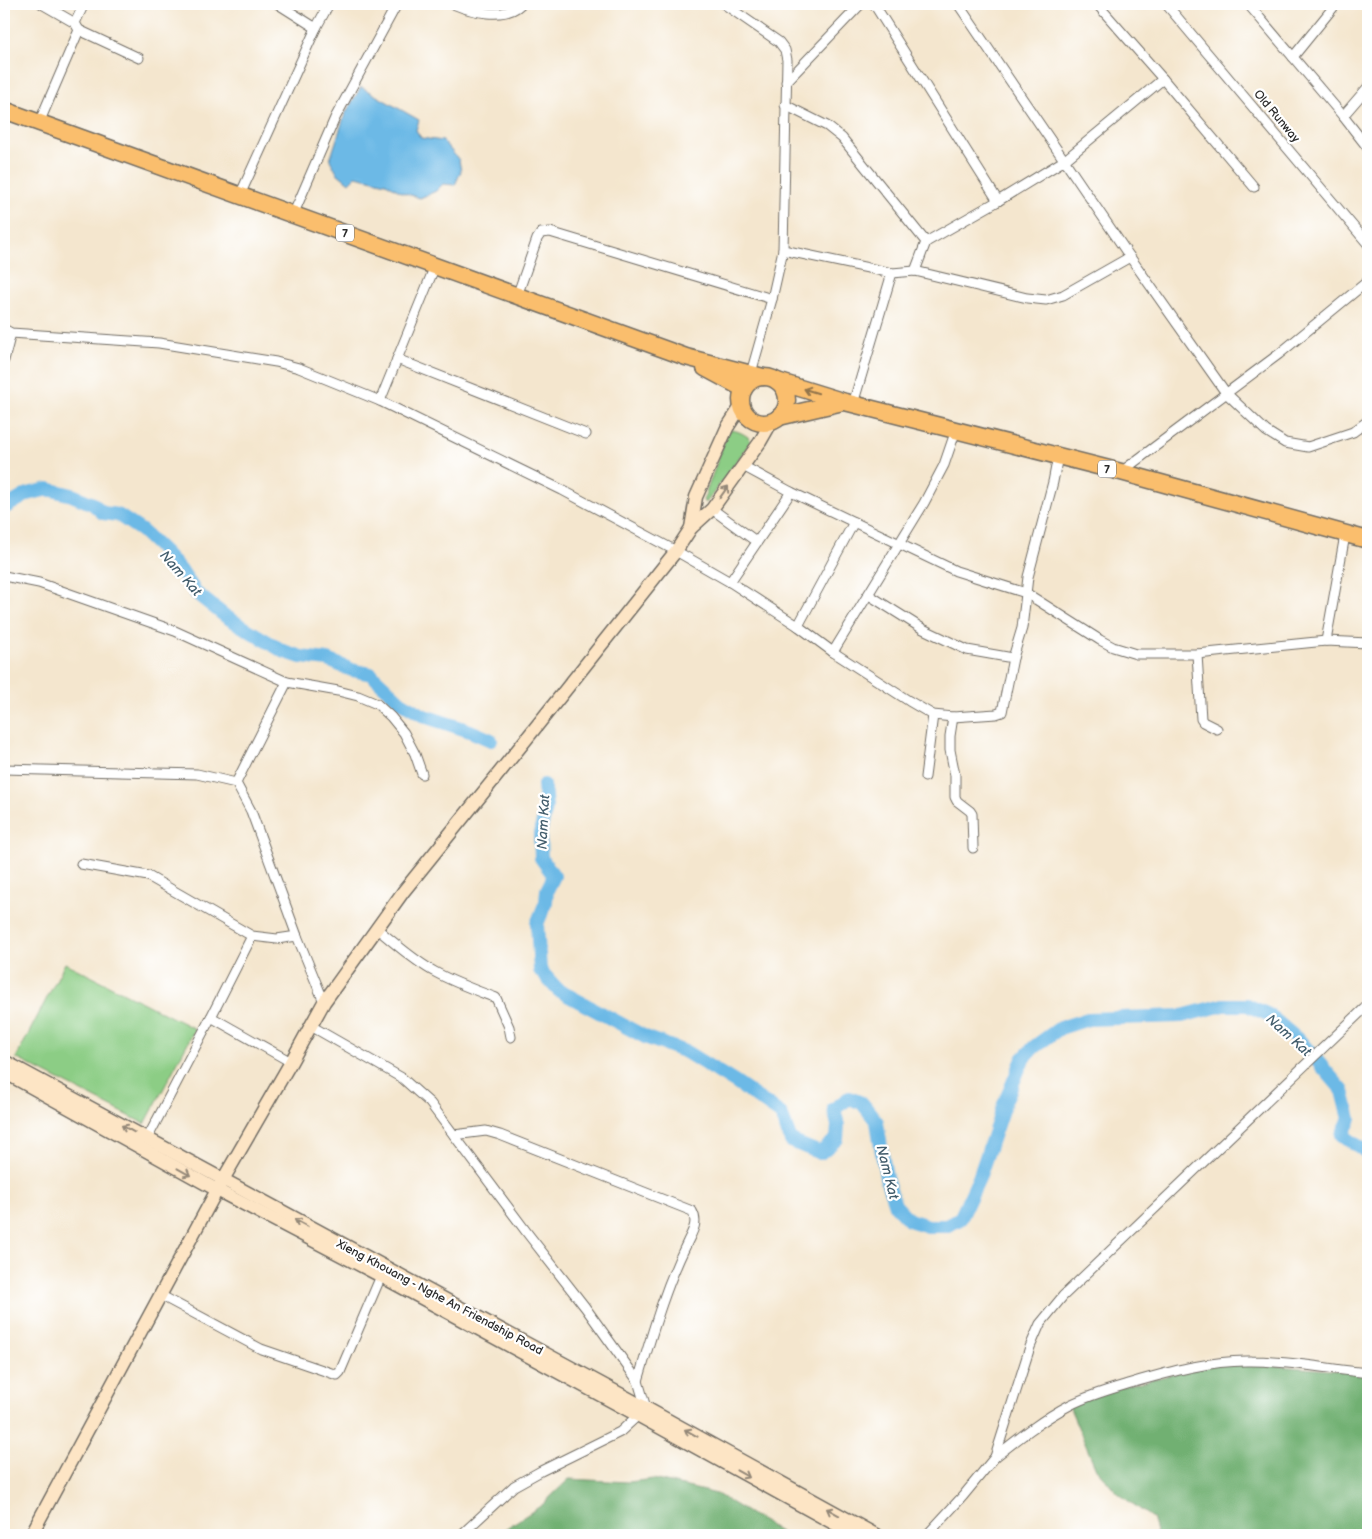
<svg xmlns="http://www.w3.org/2000/svg" width="1372" height="1539" font-family="'Balsamiq Sans',sans-serif">
	<style>
		.green { fill: #8ccd85; stroke: #5c7c58 }
		.forest { fill: #71b072; stroke: #4e6e4e }
		.water { fill: #6cb9e6; stroke: #4c7288 }
		.lines { fill: none; stroke-linecap: round; stroke-linejoin: round }
		.river { stroke: #6cb9e6; stroke-width: 14 }
		.street-casing { stroke: #716c64; stroke-width: 11 }
		.secondary-casing { stroke: #716c64; stroke-width: 15 }
		.highway-casing { stroke: #716c64; stroke-width: 19 }
		.street { stroke: #fff; stroke-width: 9 }
		.secondary { stroke: #fde5c5; stroke-width: 12 }
		.highway { stroke: #fabe6d; stroke-width: 16 }
		.oneway { stroke: #92744c }
		.oneway2 { stroke: #948878 }
		.labels { text-anchor: middle; stroke-width: 4.5; stroke-linejoin: round; paint-order: stroke }
		.shield { fill: #fff; stroke: #6b6b6b; stroke-width: 1 }
		.shield-label { font-size: 11px; font-weight: bold; fill: #2b2b2b }
		.street-label { font-size: 12px; fill: #2b2b2b; stroke: #fff }
		.water-label { font-size: 14px; font-style: italic; fill: #425d6c; stroke: #fff }
	</style>
	<rect width="100%" height="100%" fill="#fff"/>
	<filter id="ink" filterUnits="userSpaceOnUse"><feTurbulence type="fractalNoise" baseFrequency=".02" numOctaves="2"/><feDisplacementMap in="SourceGraphic" scale="10" xChannelSelector="R" yChannelSelector="G"/><feConvolveMatrix kernelMatrix="1 2 1 2 8 2 1 2 1" color-interpolation-filters="sRGB"/></filter>
	<filter id="wash" filterUnits="userSpaceOnUse"><feTurbulence type="fractalNoise" baseFrequency=".0096" numOctaves="4" result="noise"/><feDisplacementMap in="SourceGraphic" scale="20" xChannelSelector="R" yChannelSelector="G"/><feGaussianBlur stdDeviation="1.12" result="paint"/><feColorMatrix in="noise" values="0 0 0 0 0 0 0 0 0 0 0 0 0 0 0 0 0 1.4 0 .05"/><feComposite in="paint" operator="in"/></filter>
	<g filter="url(#wash)">
		<rect width="100%" height="100%" fill="#f4e6ce"/>
		<g class="green">
			<path d="M730 430C737 430 747 435 751 440L745 450 706 503 703 501 727 434Z"/>
			<polygon points="65,963 195,1029 145,1124 16,1058"/>
		</g>
		<g class="forest">
			<polygon points="1225,1362 1368,1373 1368,1535 1157,1535 1152,1518 1119,1494 1096,1469 1069,1406 1111,1389"/>
			<polygon points="569,1479 629,1482 653,1479 717,1494 785,1535 493,1535 497,1534 542,1505"/>
		</g>
		<polygon class="water" points="361,87 419,120 416,130 421,138 443,141 459,160 461,171 455,185 443,184 436,191 420,198 401,192 386,183 356,176 349,183 337,173 330,160 345,114"/>
		<g class="lines">
			<g class="river">
				<polyline points="4,508 28,494 48,489 72,495 93,504 103,513 118,515 142,531 164,552 183,573 196,593 225,616 283,651 301,657 328,660 352,670 371,674 401,702 424,716 470,731 491,740"/>
				<polyline points="544,785 546,808 540,834 541,858 554,876 547,890 546,902 537,924 540,970 558,990 647,1038 686,1052 736,1083 781,1114 791,1141 820,1153 837,1139 838,1125 834,1109 849,1098 862,1103 877,1122 886,1178 895,1205 909,1220 928,1226 946,1226 960,1219 979,1178 1004,1104 1023,1059 1034,1047 1060,1028 1088,1019 1182,1016 1223,1005 1247,1005 1269,1015 1301,1042 1343,1091 1350,1119 1342,1135 1364,1150 1368,1148"/>
			</g>
		</g>
	</g>
	<g filter="url(#ink)">
		<g class="lines">
			<g class="street-casing">
				<g id="street">
					<polyline points="278,4 316,28"/>
					<path d="M453 4C472 12 505 20 521 4"/>
					<polyline points="724,4 779,42 785,50 787,60 783,250 772,299 751,373"/>
					<polyline points="874,4 998,201"/>
					<polyline points="958,4 1130,257 1226,393 1266,431 1285,443 1308,447 1353,432 1368,421"/>
					<polyline points="1097,4 1163,79 1254,187"/>
					<polyline points="1166,4 1368,244"/>
					<polyline points="1248,4 1343,116 1368,148"/>
					<polyline points="75,23 84,4"/>
					<polyline points="79,30 139,58"/>
					<polyline points="1293,57 1336,4"/>
					<polyline points="786,82 861,4"/>
					<polyline points="785,105 827,126 842,138 926,242"/>
					<polyline points="1343,116 1368,87"/>
					<polyline points="39,123 79,30 75,23 42,4"/>
					<polyline points="240,195 316,28 329,4"/>
					<polyline points="293,215 335,118 397,4"/>
					<polyline points="783,250 892,273 915,271 1027,298 1046,300 1063,295 1130,257"/>
					<polyline points="915,271 926,242 998,201 1065,160 1163,79"/>
					<polyline points="517,296 537,239 541,233 550,232 772,299"/>
					<polyline points="4,329 11,333 159,343 276,362 299,368 380,401 562,490 676,551 730,582 798,626 833,652 909,701 933,715 953,717 996,714 1002,712 1013,658 1022,628 1028,577 1053,482 1058,456"/>
					<polyline points="397,359 586,434"/>
					<polyline points="4,360 11,333"/>
					<polyline points="380,401 435,266"/>
					<polyline points="853,404 892,273"/>
					<polyline points="743,466 791,492 956,571 1026,593 1100,640 1113,647 1136,654 1197,654 1326,641 1368,643"/>
					<polyline points="1121,472 1279,354 1368,281"/>
					<polyline points="712,509 757,542"/>
					<polyline points="4,576 39,583 175,631 287,682 338,691 358,696 377,704 391,717 404,733 415,754 422,774"/>
					<polyline points="730,582 791,492"/>
					<polyline points="869,595 923,629 967,650 1013,658"/>
					<polyline points="798,626 854,522"/>
					<polyline points="1326,641 1345,535"/>
					<polyline points="833,652 924,503 944,465 956,430"/>
					<polyline points="1197,654 1201,719 1203,722 1217,729"/>
					<polyline points="953,717 950,736 950,750 955,775 955,797 957,801 970,811 972,814 973,848"/>
					<polyline points="4,769 197,774 236,783 251,811 297,936 324,1002"/>
					<polyline points="925,777 933,715"/>
					<polyline points="236,783 287,682"/>
					<polyline points="81,864 148,876 252,936 277,939 297,936"/>
					<path d="M376 928C395 943 414 961 435 972 455 983 475 990 496 998L509 1027 511 1037"/>
					<polyline points="211,1017 291,1062"/>
					<polyline points="311,1026 402,1078 430,1103 528,1234 585,1307 638,1381 646,1408 620,1432 541,1471 514,1486 461,1535"/>
					<path d="M454 1135 486 1131 500 1135 692 1211C699 1223 692 1232 687 1243 665 1287 652 1334 638 1381"/>
					<polyline points="147,1139 211,1017 252,936"/>
					<polyline points="160,1295 261,1349 337,1375 340,1372 381,1276"/>
					<path d="M995 1457C1019 1438 1043 1419 1070 1405 1089 1395 1111 1389 1131 1383 1169 1372 1211 1360 1251 1361 1290 1361 1329 1369 1368 1373"/>
					<polyline points="927,1535 963,1496 995,1457 1030,1347 1040,1324 1063,1296 1368,1005"/>
				</g>
			</g>
			<g class="secondary-casing">
				<g id="secondary">
					<polyline points="691,528 696,497 727,428 742,405"/>
					<polyline points="4,1061 646,1408 876,1535"/>
					<polyline points="4,1072 217,1190 381,1276 639,1416 855,1535"/>
					<polyline points="31,1535 217,1190 291,1062 324,1002 403,892 520,747 676,551 691,528 712,509 760,442 772,421"/>
				</g>
			</g>
			<g class="highway-casing">
				<g id="highway">
					<polyline points="4,110 686,357 763,377"/>
					<polyline points="705,368 744,389"/>
					<circle cx="764" cy="400" r="23"/>
					<polyline points="777,381 845,402 1121,472 1368,540"/>
					<polyline points="779,417 843,402"/>
				</g>
			</g>
			<use href="#street" class="street"/>
			<use href="#secondary" class="secondary"/>
			<use href="#highway" class="highway"/>
		</g>
		<defs><path id="oneway-shaft" d="M-6 0H5M1.5-3L5.5 0L1.5 3" fill="none" stroke-width="1.6" stroke-linecap="round" stroke-linejoin="round" transform="scale(1.25)"/></defs>
		<use class="oneway" href="#oneway-shaft" transform="translate(811 391) rotate(-163)"/>
		<g class="oneway2">
			<use href="#oneway-shaft" transform="translate(724 492) rotate(-54)"/>
			<use href="#oneway-shaft" transform="translate(128 1129) rotate(-151)"/>
			<use href="#oneway-shaft" transform="translate(184 1172) rotate(29)"/>
			<use href="#oneway-shaft" transform="translate(301 1223) rotate(-152)"/>
			<use href="#oneway-shaft" transform="translate(691 1433) rotate(-151)"/>
			<use href="#oneway-shaft" transform="translate(743 1474) rotate(29)"/>
			<use href="#oneway-shaft" transform="translate(833 1512) rotate(-151)"/>
		</g>
	</g>
	<g class="labels">
		<g class="shield">
			<rect x="336" y="224.5" width="18" height="17" rx="4"/>
			<rect x="1098" y="460.5" width="18" height="17" rx="4"/>
		</g>
		<g class="shield-label">
			<text x="345" y="237">7</text>
			<text x="1107" y="473">7</text>
		</g>
		<g class="street-label">
			<text transform="translate(1277 116) rotate(50)" y="4">Old Runway</text>
			<text transform="translate(440 1297) rotate(28)" y="4">Xieng Khouang - Nghe An Friendship Road</text>
		</g>
		<g class="water-label">
			<text transform="translate(181 573) rotate(49)" y="5">Nam Kat</text>
			<text transform="translate(543 822) rotate(-87)" y="5">Nam Kat</text>
			<text transform="translate(1289 1035) rotate(42)" y="5">Nam Kat</text>
			<text transform="translate(888 1172) rotate(76)" y="5">Nam Kat</text>
		</g>
	</g>
	<rect width="1372" height="1539" fill="none" stroke="#fff" stroke-width="20"/>
</svg>
